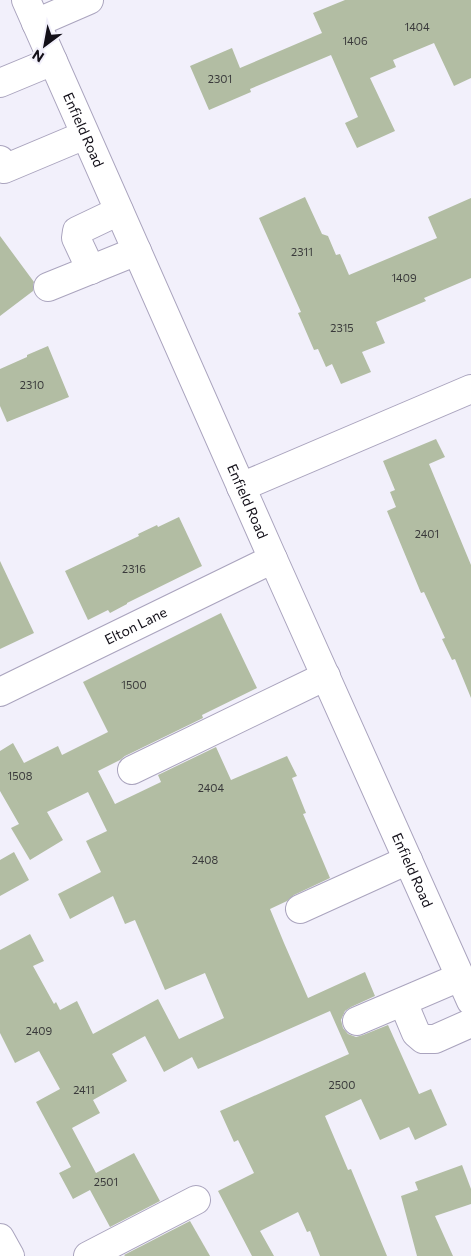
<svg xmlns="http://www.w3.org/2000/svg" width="471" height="1256" font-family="Commissioner,sans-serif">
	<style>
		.building { fill: #b2bda3 }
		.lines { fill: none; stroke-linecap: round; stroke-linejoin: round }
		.minor-casing { stroke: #aaa4be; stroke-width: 30 }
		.minor { stroke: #fff; stroke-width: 28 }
		.labels { text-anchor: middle; stroke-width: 4; stroke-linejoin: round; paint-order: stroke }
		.number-label { font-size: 11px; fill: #3a3a3b }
		.street-label { font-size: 14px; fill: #120f18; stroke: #f2f0fb }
	</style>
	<rect width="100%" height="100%" fill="#f2f0fb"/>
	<g class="building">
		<polygon points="345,0 471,0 471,78 454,86 434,43 393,60 396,67 370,78 395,131 357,148 345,123 358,117 331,55 250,89 251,92 209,110 190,66 232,48 240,68 322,33 313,13"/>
		<polygon points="305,197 322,234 328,236 336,255 340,254 349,275 437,238 428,217 471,198 471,278 424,298 426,301 376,322 385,343 362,352 371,372 341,384 332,364 326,367 318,349 314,350 298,313 301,312 259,218"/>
		<polygon points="0,236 34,282 33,285 33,291 0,316"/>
		<polygon points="48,346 69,397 7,422 0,406 0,369 27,357 27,355"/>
		<polygon points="436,439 445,457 429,464 471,565 471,698 455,659 452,660 442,639 445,638 424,592 421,593 387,511 396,507 390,492 395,490 383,461"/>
		<polygon points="179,517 202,566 127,603 127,604 110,613 108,610 88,620 65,571 139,536 138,534 157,525 158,527"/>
		<polygon points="0,561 34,633 0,649"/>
		<polygon points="221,613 257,688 202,715 203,718 125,756 120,760 98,771 115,804 161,782 158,775 216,747 231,780 287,756 297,776 292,778 306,813 303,814 330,878 294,895 287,901 270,909 284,943 308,998 365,972 375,996 351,1007 345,1011 341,1020 343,1028 348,1034 356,1037 363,1035 388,1025 419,1094 431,1089 447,1125 415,1140 409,1127 380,1140 361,1099 325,1116 348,1170 351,1169 387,1256 320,1256 310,1231 307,1232 298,1212 260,1231 274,1256 252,1256 218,1191 254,1173 238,1140 234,1142 220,1111 349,1054 330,1011 198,1069 192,1057 164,1072 145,1036 112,1054 127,1081 93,1100 100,1113 72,1128 96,1173 134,1153 160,1201 110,1227 90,1190 73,1199 59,1173 71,1167 36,1102 60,1089 39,1051 15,1063 0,1033 0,950 30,934 44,961 33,966 54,1004 56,1002 60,1010 77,1001 93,1034 158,999 179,1039 224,1018 205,973 165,990 135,920 125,924 113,896 70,919 58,894 101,872 86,841 107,831 88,792 47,812 63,840 30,860 11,828 19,824 0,791 0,751 13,743 24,763 58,746 62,755 108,732 83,682"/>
		<polygon points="14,852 29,880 0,896 0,860"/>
		<polygon points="462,1165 471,1189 471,1204 435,1216 453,1256 417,1256 401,1196 418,1190 415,1182"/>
		<polygon points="190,1221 210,1256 125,1256 124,1255"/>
	</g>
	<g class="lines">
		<g class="minor-casing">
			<g id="minor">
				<path id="s1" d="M26 0 273 559 471 1001"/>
				<polyline points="36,23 89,0"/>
				<polyline points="0,83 53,61"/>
				<polyline points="0,160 4,169 85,135"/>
				<polyline points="91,270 76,238 77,231 119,211"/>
				<polyline points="48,287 137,251"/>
				<polyline points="241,487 471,389"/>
				<path id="s2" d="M0 692 273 559"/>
				<polyline points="132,770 326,676"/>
				<polyline points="300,909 408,860"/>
				<polyline points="403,1002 416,1033 423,1039 435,1039 471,1023"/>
				<polyline points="357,1021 460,977"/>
				<polyline points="0,1238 10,1256"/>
				<polyline points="88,1256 196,1200"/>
			</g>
		</g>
		<use href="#minor" class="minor"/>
	</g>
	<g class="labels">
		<g class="number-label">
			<text x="417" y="31">1404</text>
			<text x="355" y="45">1406</text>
			<text x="220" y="83">2301</text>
			<text x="302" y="256">2311</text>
			<text x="404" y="282">1409</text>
			<text x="342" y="332">2315</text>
			<text x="32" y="389">2310</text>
			<text x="427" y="538">2401</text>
			<text x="134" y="573">2316</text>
			<text x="134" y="689">1500</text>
			<text x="20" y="780">1508</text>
			<text x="211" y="792">2404</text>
			<text x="205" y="864">2408</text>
			<text x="39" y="1035">2409</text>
			<text x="342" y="1089">2500</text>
			<text x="84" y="1094">2411</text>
			<text x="106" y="1186">2501</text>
		</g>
		<g class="street-label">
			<text dy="5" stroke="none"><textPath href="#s1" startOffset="142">Enfield Road</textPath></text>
			<text dy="5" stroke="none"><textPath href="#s1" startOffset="548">Enfield Road</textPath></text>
			<text dy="5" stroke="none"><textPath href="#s2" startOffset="151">Elton Lane</textPath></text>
			<text dy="5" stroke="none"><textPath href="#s1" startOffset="952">Enfield Road</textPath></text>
		</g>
	</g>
	<g transform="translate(45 45) rotate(212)" stroke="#f2f0fb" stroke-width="4" paint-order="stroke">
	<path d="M0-4L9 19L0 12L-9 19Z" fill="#120f18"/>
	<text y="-8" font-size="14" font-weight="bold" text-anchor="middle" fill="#120f18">N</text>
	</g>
</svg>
